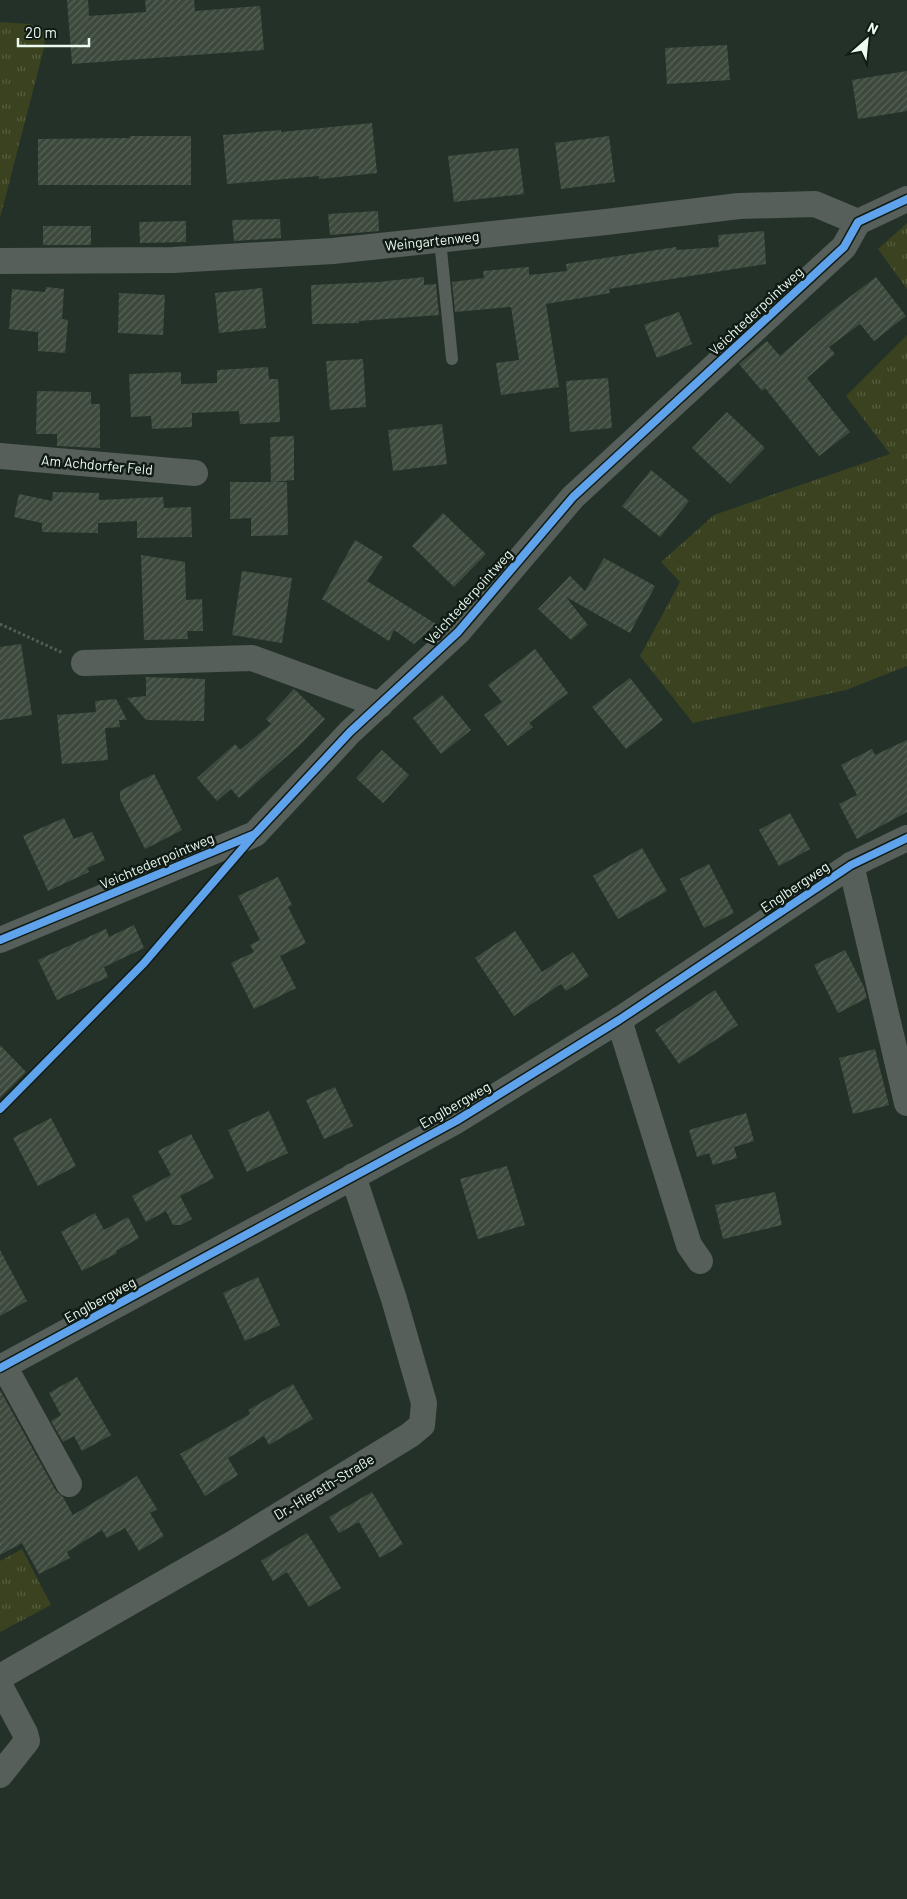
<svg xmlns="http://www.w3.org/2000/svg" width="907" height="1899" font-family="Barlow,sans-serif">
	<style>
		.grass { fill: url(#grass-tufts) }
		.building { fill: url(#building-hatch) }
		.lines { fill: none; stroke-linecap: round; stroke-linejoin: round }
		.path { stroke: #545e58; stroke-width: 3; stroke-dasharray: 2.5 2.5; stroke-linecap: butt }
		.lane { stroke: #565f5a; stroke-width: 12 }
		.street { stroke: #565f5a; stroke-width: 26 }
		.cycleway-casing { stroke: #111b15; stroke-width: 11 }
		.cycleway { stroke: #60a3ed; stroke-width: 8 }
		.labels { text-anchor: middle; stroke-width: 5; stroke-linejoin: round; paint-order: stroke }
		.street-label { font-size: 14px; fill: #ebf9ef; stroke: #111b15 }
	</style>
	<defs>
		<pattern id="grass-tufts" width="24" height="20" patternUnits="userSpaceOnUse" patternTransform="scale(1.25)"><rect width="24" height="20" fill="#3a421f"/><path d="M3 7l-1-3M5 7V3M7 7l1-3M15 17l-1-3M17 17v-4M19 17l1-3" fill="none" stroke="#575e40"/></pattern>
		<pattern id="building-hatch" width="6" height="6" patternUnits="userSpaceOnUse" patternTransform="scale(1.25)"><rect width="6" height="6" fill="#3d493d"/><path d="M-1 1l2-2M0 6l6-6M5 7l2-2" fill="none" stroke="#596459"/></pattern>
	</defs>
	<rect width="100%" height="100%" fill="#243129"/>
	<g class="grass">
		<polygon points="0,22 30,24 45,33 44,48 0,218"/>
		<polygon points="907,223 907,289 878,249"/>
		<polygon points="907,335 907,666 846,690 693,723 640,656 680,582 661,562 714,515 890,454 846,396"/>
		<polygon points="22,1549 51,1605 0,1632 0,1561"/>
	</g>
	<g class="building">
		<polygon points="67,0 88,0 89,16 146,12 145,0 194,0 195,11 260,6 264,50 72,64"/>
		<polygon points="727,45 730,80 667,84 665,48"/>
		<polygon points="907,71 907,111 858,119 852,80"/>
		<polygon points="372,123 377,173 319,179 319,176 227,184 223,135 281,130 281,132"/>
		<polygon points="130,136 191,136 191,185 38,185 38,139 130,138"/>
		<polygon points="609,136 615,182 561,189 555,143"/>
		<polygon points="518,148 524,194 454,202 448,156"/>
		<polygon points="378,211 379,231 330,235 328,214"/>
		<polygon points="280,219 281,238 234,241 232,220"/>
		<polygon points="186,221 186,242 140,243 139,222"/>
		<rect x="43" y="226" width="48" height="19"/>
		<polygon points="764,231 766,264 609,289 610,293 546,304 559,387 501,395 496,363 519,360 511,307 455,312 452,282 484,278 483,271 529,267 529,275 567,271 566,264 676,247 677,250 719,247 718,235"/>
		<polygon points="424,277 424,285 436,284 439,315 359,321 359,323 312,324 311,285 378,282"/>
		<polygon points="876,277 906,316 874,341 860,324 829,347 835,354 807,378 850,432 819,456 765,388 762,391 739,364 767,341 780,356 830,312"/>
		<polygon points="46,287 64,289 62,319 68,320 65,353 38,351 38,329 37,332 9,329 12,289 45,292"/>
		<polygon points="262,288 266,328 219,333 215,293"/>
		<polygon points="119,293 165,295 163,335 118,333"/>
		<polygon points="679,312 692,344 657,358 644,325"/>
		<polygon points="363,359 366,407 330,410 326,361"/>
		<polygon points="268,367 269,379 278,379 280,422 240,424 239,411 192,413 192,427 152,429 151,416 131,417 129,374 181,372 181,384 217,383 217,370"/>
		<polygon points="608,378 612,428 570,432 566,381"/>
		<polygon points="37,391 91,392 91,404 100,404 100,448 57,446 57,434 36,434"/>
		<polygon points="727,412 765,448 730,484 692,448"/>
		<polygon points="442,424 447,464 393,471 388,430"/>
		<polygon points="294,436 294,480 272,482 287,482 288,535 251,536 251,518 230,519 230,482 271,482 270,437"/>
		<polygon points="651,470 689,501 660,537 622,506"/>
		<polygon points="53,492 99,493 99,500 163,497 164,508 191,507 192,537 137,538 137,521 98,523 98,533 42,532 42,523 14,517 19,494 52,501"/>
		<polygon points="443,513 486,554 454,587 412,546"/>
		<polygon points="355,540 383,557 367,581 436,624 414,644 394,630 389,641 322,599"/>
		<polygon points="141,555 185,562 186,600 202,599 203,631 187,631 188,639 144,640"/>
		<polygon points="604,558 655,586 630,633 566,597 588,625 571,640 538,609 570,576 585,591"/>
		<polygon points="242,571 292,578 282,643 232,635"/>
		<polygon points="21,644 32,715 0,720 0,647"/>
		<polygon points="535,649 568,693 529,723 533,727 508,746 484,715 502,702 488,685"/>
		<polygon points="146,677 205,679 204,721 146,720 127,698 146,696"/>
		<polygon points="630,678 663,720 626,749 592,707"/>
		<polygon points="294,689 325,719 301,744 239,798 231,789 217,801 197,778 235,744 240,750 271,724 266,719"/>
		<polygon points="442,695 471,730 441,754 413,718"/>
		<polygon points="116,699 127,720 119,720 120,727 105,728 108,760 62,764 57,715 96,712 95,701"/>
		<polygon points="907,740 907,812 857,839 839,804 857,795 841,765 872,749 875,755"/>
		<polygon points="382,750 409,775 383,803 356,778"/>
		<polygon points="154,774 182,830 145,849 120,799 120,791"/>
		<polygon points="790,813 810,849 779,866 759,830"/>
		<polygon points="64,818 74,839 92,832 105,860 87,868 89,872 48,891 23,836"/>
		<polygon points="642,848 667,891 618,919 593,876"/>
		<polygon points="709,864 734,913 704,928 680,879"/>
		<polygon points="278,877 292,905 288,907 306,943 280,956 296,988 254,1009 231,963 254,952 250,945 260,940 238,896"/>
		<polygon points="134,925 144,948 104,967 108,977 57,1000 38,960 106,929 109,937"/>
		<polygon points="515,931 542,972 573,952 589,976 566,991 561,984 514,1016 475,958"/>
		<polygon points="845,950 864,987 867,998 838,1013 814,965"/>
		<polygon points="715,990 738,1025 679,1064 655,1030"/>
		<polygon points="0,1045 26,1072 0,1098"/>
		<polygon points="875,1049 889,1105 853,1114 839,1058"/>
		<polygon points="335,1087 353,1126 324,1139 306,1100"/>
		<polygon points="269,1111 288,1153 247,1172 228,1130"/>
		<polygon points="746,1113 754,1141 734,1147 737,1158 713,1165 709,1153 697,1157 689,1130"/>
		<polygon points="51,1118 76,1166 38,1186 13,1138"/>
		<polygon points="191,1134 214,1178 180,1196 192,1219 181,1225 173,1225 166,1211 146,1222 132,1196 171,1175 158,1151"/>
		<polygon points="507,1166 525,1225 478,1239 460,1179"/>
		<polygon points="775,1192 782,1225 723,1239 715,1205"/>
		<polygon points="95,1213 104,1230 128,1217 139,1238 116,1251 117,1253 82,1271 61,1232"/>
		<polygon points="0,1250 27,1301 0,1316"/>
		<polygon points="258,1277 280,1325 245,1341 223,1293"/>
		<polygon points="77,1377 111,1435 82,1451 74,1436 63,1442 51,1421 61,1415 49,1393"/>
		<polygon points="293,1384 313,1419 269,1445 264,1436 228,1458 238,1475 205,1496 180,1454 250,1414 248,1410"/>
		<polygon points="0,1390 56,1491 63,1497 73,1515 137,1476 157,1509 150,1513 164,1536 139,1551 125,1528 107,1538 102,1530 67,1552 70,1558 39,1574 22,1543 0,1555"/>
		<polygon points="372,1492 403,1544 380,1558 359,1522 339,1533 329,1517"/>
		<polygon points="307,1533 341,1588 309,1607 287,1572 273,1581 261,1561"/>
	</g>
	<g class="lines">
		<polyline class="path" points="0,624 63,653"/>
		<polyline class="lane" points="440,240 452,359"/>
		<g class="street">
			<polyline points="0,261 173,260 333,251 606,222 739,206 815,204 858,222"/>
			<polyline points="0,456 195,473"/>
			<polyline points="84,663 252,658 380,705"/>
			<polyline points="851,865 907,1103"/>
			<polyline points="0,940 255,834 350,732 458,632 573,497 844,247 858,222 907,199"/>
			<polyline points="619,1020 689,1245 700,1261"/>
			<polyline points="4,1366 69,1484"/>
			<polyline points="0,1368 456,1121 619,1020 851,865 907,838"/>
			<polyline points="0,1677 232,1544 410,1435 422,1425 424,1403 394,1299 353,1176"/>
			<polyline points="0,1686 25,1733 27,1741 0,1775"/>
		</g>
		<g class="cycleway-casing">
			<g id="cycleway">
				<polyline points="0,940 255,834 350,732 458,632 573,497 844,247 858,222 907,199"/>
				<polyline points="0,1109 144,963 253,836"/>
				<polyline points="0,1368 456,1121 619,1020 851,865 907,838"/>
			</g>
		</g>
		<use href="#cycleway" class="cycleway"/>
	</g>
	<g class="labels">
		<g class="street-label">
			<text transform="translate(432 241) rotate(-6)" y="5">Weingartenweg</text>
			<text transform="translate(756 311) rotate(-43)" y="5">Veichtederpointweg</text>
			<text transform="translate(97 465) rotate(5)" y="5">Am Achdorfer Feld</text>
			<text transform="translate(469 597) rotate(-48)" y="5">Veichtederpointweg</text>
			<text transform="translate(157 861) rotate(-23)" y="5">Veichtederpointweg</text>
			<text transform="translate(795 887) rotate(-34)" y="5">Englbergweg</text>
			<text transform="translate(455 1105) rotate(-30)" y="5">Englbergweg</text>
			<text transform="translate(100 1300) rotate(-29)" y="5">Englbergweg</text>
			<text transform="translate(324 1487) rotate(-31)" y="5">Dr.-Hiereth-Straße</text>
		</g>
	</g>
	<g transform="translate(867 40) rotate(27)" stroke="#111b15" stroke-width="4" paint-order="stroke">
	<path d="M0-4L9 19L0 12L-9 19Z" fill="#ebf9ef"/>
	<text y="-8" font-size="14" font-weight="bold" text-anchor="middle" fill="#ebf9ef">N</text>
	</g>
	<path d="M18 38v8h71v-8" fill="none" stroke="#ebf9ef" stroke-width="2.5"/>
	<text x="25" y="38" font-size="15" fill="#ebf9ef" stroke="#111b15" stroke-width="4" paint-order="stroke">20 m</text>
</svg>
